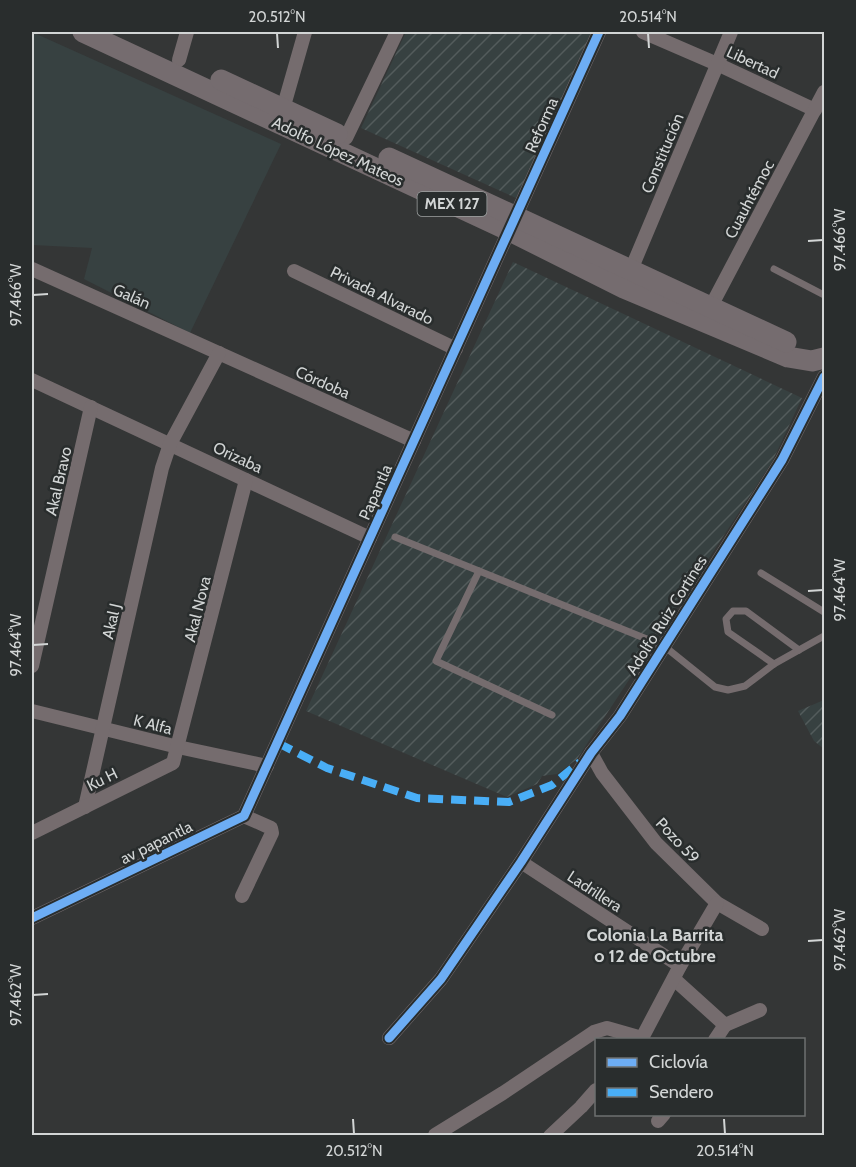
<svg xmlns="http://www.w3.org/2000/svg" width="856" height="1167" font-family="Cabin,sans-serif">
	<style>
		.built { fill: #374141 }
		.industrial { fill: url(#industrial-furrows) }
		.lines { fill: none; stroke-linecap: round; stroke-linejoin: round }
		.lane { stroke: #756c6e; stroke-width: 7 }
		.street { stroke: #756c6e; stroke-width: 14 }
		.primary { stroke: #756c6f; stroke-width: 21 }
		.quiet { stroke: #49aef6; stroke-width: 8; stroke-dasharray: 15 8; stroke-linecap: butt }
		.cycleway-casing { stroke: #292d2d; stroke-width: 13 }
		.cycleway { stroke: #6dadf4; stroke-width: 9 }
		.ticks { fill: none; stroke: #d2d5d5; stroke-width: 2 }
		.labels { text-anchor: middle; stroke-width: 5; stroke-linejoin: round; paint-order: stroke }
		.shield { fill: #292d2d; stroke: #9fa3a3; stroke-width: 1.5 }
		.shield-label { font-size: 15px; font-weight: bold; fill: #d2d5d5 }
		.street-label { font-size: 16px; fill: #d2d5d5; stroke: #292d2d }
		.neighbourhood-label { font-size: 18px; font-weight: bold; fill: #d2d5d5; stroke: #292d2d }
		.neatline { fill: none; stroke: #d2d5d5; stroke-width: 2 }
		.ticks-label { font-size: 15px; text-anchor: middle; fill: #d2d5d5 }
	</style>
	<defs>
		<pattern id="industrial-furrows" width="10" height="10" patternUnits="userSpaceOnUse" patternTransform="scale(1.5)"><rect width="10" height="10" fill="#374141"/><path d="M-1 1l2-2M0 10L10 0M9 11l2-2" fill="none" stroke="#535c5c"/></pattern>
	</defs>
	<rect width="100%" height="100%" fill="#343636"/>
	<polygon class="built" points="32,32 281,144 190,333 84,279 92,248 32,245"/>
	<g class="industrial">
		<polygon points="406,32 595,32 516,198 361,128"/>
		<polygon points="513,262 802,398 772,462 577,759 557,774 542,776 537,784 507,797 306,711"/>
		<polygon points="824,700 824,749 814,741 798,711"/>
	</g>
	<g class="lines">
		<g class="lane">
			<polyline points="774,269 824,295"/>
			<polyline points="395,537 664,646 715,687 728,690 745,686 774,664 824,636"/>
			<polyline points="479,571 436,661 552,715"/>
			<polyline points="761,573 824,612"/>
			<polyline points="774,664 728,632 726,619 733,611 746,611 799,650"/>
		</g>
		<g class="street">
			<polyline points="643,32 717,64 815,110"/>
			<polyline points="179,60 187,32"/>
			<polyline points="281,116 305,32"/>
			<polyline points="346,138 397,32"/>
			<polyline points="32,269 414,441"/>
			<polyline points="294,271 456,349"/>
			<polyline points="628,277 731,32"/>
			<polyline points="708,312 824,92"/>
			<polyline points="32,380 370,538"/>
			<polyline points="32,666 91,407"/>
			<polyline points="32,711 178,747 267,766"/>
			<polyline points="591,753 602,773 656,843 717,903 762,929"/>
			<polyline points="85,807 162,468 170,444 219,353"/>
			<polyline points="32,833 173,763 246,480"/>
			<polyline points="521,862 680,966"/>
			<polyline points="242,896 272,833 271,828 244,816"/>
			<polyline points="32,918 244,816 599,32"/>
			<polyline points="674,979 725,1025"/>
			<polyline points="725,1025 760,1010"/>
			<polyline points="389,1038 441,979 521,862 591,753 620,716 782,460 824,377"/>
			<polyline points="715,1040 725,1025"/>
			<polyline points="658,1121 664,1114"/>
			<polyline points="435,1135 503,1093 594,1032 607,1028 642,1038 680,966 717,903"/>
			<polyline points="550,1136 581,1107 596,1090"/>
		</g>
		<g class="primary">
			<polyline points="83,32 510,231 624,288 788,357 812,361 824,358"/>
			<polyline points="221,80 337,134"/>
			<polyline points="389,158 786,342"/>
		</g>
		<polyline class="quiet" points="278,743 327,768 417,798 509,802 552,785 580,762"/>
		<g class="cycleway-casing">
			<g id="cycleway">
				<polyline points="32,918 244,816 599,32"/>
				<polyline points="389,1038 441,979 521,862 591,753 620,716 782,460 824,377"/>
			</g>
		</g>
		<use href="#cycleway" class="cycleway"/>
	</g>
	<path class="ticks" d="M277 33 278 48M648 33 649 48M808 241 823 240M33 295 48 294M808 591 823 590M33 645 48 644M808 941 823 940M33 995 48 994M353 1119 354 1134M724 1119 725 1134"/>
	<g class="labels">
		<rect class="shield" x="417.5" y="192" width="69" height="24" rx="4.5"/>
		<g class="shield-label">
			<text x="452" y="209">MEX 127</text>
		</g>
		<g class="street-label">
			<text transform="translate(753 62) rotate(25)" y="6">Libertad</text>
			<text transform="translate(541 125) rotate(-66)" y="6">Reforma</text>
			<text transform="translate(338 151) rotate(25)" y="6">Adolfo López Mateos</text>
			<text transform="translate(662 153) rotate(-67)" y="6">Constitución</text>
			<text transform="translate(749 199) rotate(-62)" y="6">Cuauhtémoc</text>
			<text transform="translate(382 295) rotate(26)" y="6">Privada Alvarado</text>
			<text transform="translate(132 296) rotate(24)" y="6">Galán</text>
			<text transform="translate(323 382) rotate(24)" y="6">Córdoba</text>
			<text transform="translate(238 457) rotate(25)" y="6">Orizaba</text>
			<text transform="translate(58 481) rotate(-77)" y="6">Akal Bravo</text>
			<text transform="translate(375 492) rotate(-66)" y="6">Papantla</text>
			<text transform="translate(197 609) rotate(-76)" y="6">Akal Nova</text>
			<text transform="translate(666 615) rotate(-58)" y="6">Adolfo Ruiz Cortines</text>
			<text transform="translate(111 621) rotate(-77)" y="6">Akal J</text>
			<text transform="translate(153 724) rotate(14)" y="6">K Alfa</text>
			<text transform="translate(102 779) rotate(-26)" y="6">Ku H</text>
			<text transform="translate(678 840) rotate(47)" y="6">Pozo 59</text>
			<text transform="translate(156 842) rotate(-26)" y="6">av papantla</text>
			<text transform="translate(595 891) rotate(33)" y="6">Ladrillera</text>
		</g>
		<g class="neighbourhood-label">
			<text x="655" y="941">Colonia La Barrita<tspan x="655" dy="21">o 12 de Octubre</tspan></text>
		</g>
	</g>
	<rect width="856" height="1167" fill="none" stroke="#292d2d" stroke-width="66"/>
	<rect x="595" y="1038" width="210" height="78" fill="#292d2d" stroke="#6d7070" stroke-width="1.5"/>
	<rect x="607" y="1058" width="30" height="9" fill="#6dadf4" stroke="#6d7070" stroke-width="1.5"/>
	<text x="649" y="1068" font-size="18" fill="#d2d5d5">Ciclovía</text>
	<rect x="607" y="1088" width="30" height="9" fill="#49aef6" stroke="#6d7070" stroke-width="1.5"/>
	<text x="649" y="1098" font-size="18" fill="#d2d5d5">Sendero</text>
	<rect x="33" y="33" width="790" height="1101" class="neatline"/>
	<g class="ticks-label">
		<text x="277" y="22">20.512°N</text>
		<text x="648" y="22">20.514°N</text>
		<text transform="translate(840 240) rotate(-90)" y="5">97.466°W</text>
		<text transform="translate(16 295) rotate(-90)" y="5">97.466°W</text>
		<text transform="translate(840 590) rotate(-90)" y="5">97.464°W</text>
		<text transform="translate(16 645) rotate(-90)" y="5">97.464°W</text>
		<text transform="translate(840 940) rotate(-90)" y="5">97.462°W</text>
		<text transform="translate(16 995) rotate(-90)" y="5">97.462°W</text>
		<text x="354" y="1156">20.512°N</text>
		<text x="725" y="1156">20.514°N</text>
	</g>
</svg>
